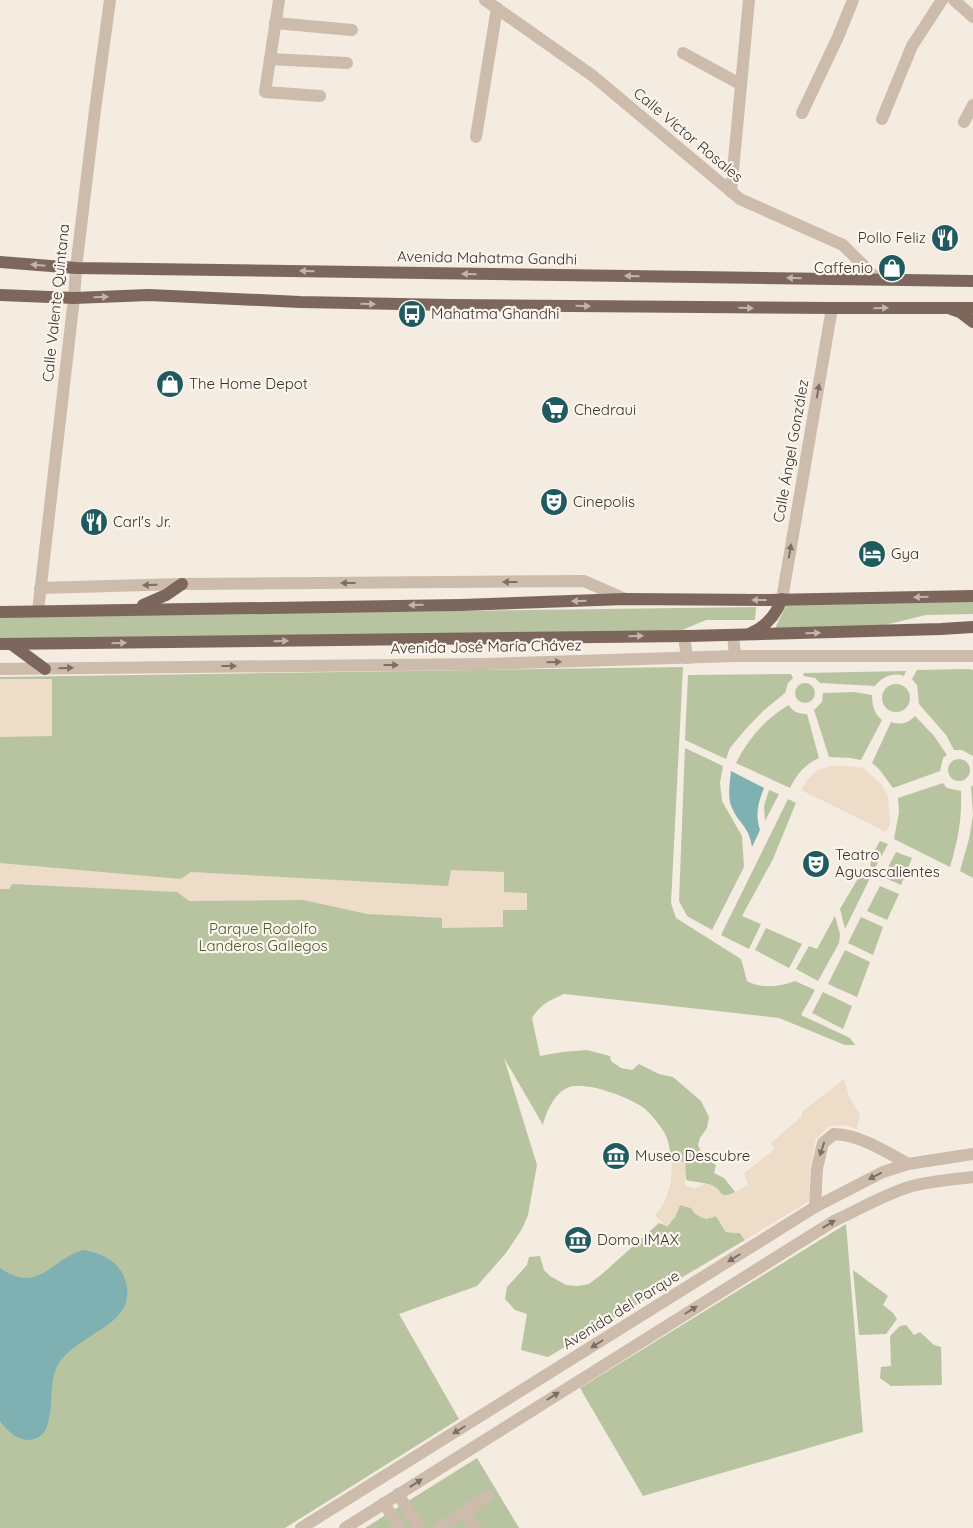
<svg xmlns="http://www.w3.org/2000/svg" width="973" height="1528" font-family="Quicksand,sans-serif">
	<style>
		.green { fill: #b8c4a0 }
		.plaza { fill: #ecdcc8 }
		.water { fill: #7fb0b2 }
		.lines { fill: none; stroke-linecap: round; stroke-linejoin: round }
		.minor { stroke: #cdbbac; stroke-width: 12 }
		.major { stroke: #7d675c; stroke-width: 12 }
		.oneway { fill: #c2b5ac }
		.oneway2 { fill: #7d6f65 }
		.labels { text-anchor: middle; stroke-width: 4.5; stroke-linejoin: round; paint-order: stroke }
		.street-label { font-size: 15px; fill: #3b302b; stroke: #fbf5ee }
		.poi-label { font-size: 15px; fill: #3b302b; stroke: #fbf5ee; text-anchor: start }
		.park-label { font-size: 15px; fill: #4a5a2e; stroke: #fbf5ee }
	</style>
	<rect width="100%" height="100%" fill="#f4ebe1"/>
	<g class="green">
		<polygon points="973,601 973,614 926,615 864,630 773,632 788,602"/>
		<polygon points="756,607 755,620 706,620 675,633 0,644 0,617"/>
		<path d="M683 667 671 903 676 918 741 959 747 981C762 989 779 987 795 981L815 990 801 1015 850 1038 855 1045H845L779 1018 564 994C549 1001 542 1003 532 1018L540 1056 562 1052 587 1050 610 1056 611 1061 621 1068 632 1070 639 1064 659 1074 673 1077 701 1101 709 1117 707 1128 700 1138 698 1145 703 1157 716 1165 714 1173 724 1178 735 1192C719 1201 722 1189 711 1185 703 1182 694 1182 686 1180L685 1162 672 1161C670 1152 669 1140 664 1132 659 1124 651 1114 644 1108 631 1098 583 1079 567 1088 554 1094 546 1112 543 1125L504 1058 537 1165 528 1215 522 1229 506 1253 477 1286 399 1314 459 1419 285 1528H0V677Z"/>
		<polygon points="968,669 973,670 973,756 962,750 954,750 946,735 919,704 917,685 912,679 917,670"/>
		<path d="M906 671 904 676C893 672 882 677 875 686L820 683 815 678 803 676 804 673Z"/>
		<polygon points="791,674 793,678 788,683 785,693 763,711 744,731 730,748 726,759 685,740 688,675"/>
		<circle cx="805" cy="693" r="10"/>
		<circle cx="896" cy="698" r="14"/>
		<path d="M854 692 872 695C872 705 874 714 882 720L861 760 851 758 829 757 814 710 822 702 823 693Z"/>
		<path d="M789 705C792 712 800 714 807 714L819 758C804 765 797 774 790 788L736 763C748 739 766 718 789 705Z"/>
		<path d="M915 716 934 736 947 755 943 758 940 771 893 788 879 769 872 763 891 722C901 725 907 724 915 716Z"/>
		<polygon points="685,748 723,766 720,783 722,801 742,836 744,867 712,930 687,916 679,901"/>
		<circle cx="959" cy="770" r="11"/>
		<path d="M943 783 947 788 961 791C962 820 958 840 950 867L894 839 899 812 898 798Z"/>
		<polygon points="973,785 973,878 960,871 969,839 973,815 971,787"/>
		<polygon points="769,790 779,794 765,821 764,806"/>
		<polygon points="788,799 796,803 773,859 742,916 761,924 749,949 721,935"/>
		<polygon points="880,841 888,844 875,868 870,866 873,853"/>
		<polygon points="896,852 912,858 901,885 883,877"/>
		<polygon points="863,870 872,874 845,929 840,909"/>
		<polygon points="880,886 899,894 887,920 867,911"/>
		<polygon points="835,916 840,934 839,943 818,981 796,969 809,946 817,949"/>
		<polygon points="861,917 883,927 873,955 848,943"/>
		<polygon points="766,928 802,944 789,968 755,950"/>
		<polygon points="845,950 870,962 857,997 828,984"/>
		<polygon points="823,992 852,1006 843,1029 812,1013"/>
		<polygon points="680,1205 692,1208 706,1219 716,1216 726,1232 740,1233 745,1240 548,1357 521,1350 527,1314 515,1310 505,1299 507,1287 527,1265 529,1257 540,1256 544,1270 550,1276 566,1285 577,1286 589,1284 602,1274 659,1223 667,1226 675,1217"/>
		<polygon points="846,1224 863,1432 643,1496 580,1388"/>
		<polygon points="853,1270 888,1296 883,1305 893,1313 897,1319 886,1334 859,1335"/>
		<polygon points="906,1325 914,1335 920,1332 934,1345 941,1347 942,1385 891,1386 880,1378 881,1367 891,1366 890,1336 900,1326"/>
		<polygon points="477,1458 519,1528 365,1528"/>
	</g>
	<g class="plaza">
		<polygon points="0,679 52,679 52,736 0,737"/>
		<polygon points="831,766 847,766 863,768 881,784 888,796 890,823 886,832 801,790 808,779 818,770"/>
		<polygon points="0,863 181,879 191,872 448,886 451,870 504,872 504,892 527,893 527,910 503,910 503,927 442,928 442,918 367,914 303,900 189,901 177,892 12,884 9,889 0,889"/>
		<polygon points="844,1079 849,1096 860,1115 857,1129 844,1125 829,1126 816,1139 810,1167 809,1201 745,1240 740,1233 726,1232 716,1216 712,1218 702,1218 694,1213 691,1208 680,1205 675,1217 667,1227 655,1216 665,1201 671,1182 672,1161 685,1162 685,1186 695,1188 705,1184 712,1185 718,1189 722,1195 728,1196 748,1185 744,1173 775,1149 771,1143 802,1116 802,1112"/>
	</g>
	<g class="water">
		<path d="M731 771 764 788C758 803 755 814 760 830L752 847C749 826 739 824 732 808 727 797 730 783 731 771Z"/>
		<path d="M83 1250C101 1253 118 1260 125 1279 141 1328 72 1332 56 1369 48 1386 56 1427 39 1437 24 1446 8 1433 0 1421V1268C38 1295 50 1260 83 1250Z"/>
	</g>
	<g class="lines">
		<g class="minor">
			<polyline points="279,0 265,92 320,96"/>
			<polyline points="485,0 593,76 740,199 843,245 877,279"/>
			<polyline points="954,0 973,17"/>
			<polyline points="275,23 352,30"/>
			<polyline points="683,53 740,84"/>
			<polyline points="270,59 347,63"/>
			<polyline points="802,113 838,37 853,0"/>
			<polyline points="882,119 912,46 942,0"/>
			<polyline points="964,122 973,105"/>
			<polyline points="476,137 497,8"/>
			<polyline points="731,192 749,0"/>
			<polyline points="40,588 182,584 584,581 625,599"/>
			<polyline points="782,599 832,308"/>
			<polyline points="38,611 74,298 76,268 95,110 110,0"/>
			<polyline points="733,635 735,656"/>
			<polyline points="684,636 687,658"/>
			<polyline points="0,669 484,664 735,656 973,656"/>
			<path d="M815 1207 817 1168 823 1143 834 1134C860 1135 885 1151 908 1164"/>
			<polyline points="398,1494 419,1528"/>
			<polyline points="384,1503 399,1528"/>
			<polyline points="464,1512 475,1528"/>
			<polyline points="301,1528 815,1207 883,1172 908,1164 973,1154"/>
			<path d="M345 1528 834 1221C860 1209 885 1194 912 1186 932 1181 953 1179 973 1177"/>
			<polyline points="439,1528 488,1496"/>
		</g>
		<g class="major">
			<polyline points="0,262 76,268 973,281"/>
			<polyline points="0,295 74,298 149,295 300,302 451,305 832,308 973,308"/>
			<polyline points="951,309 960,312 973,322"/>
			<polyline points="143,605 166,595 182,584"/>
			<polyline points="0,612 461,605 625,599 768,600 973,596"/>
			<path d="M751 633C767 626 776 615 782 599"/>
			<polyline points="0,644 688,636 941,629 973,627"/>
			<polyline points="11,644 45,669"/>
		</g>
	</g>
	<defs><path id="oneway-solid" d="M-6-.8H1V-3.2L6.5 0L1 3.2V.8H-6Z" transform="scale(1.25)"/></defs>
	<g class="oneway">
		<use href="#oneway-solid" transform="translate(38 265) rotate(-175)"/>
		<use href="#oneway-solid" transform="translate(307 271) rotate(-179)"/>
		<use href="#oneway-solid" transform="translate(469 274) rotate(-179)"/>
		<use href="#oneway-solid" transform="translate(632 276) rotate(-179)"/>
		<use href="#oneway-solid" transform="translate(794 278) rotate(-179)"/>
		<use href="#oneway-solid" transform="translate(101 297) rotate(-2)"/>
		<use href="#oneway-solid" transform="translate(368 304) rotate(1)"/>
		<use href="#oneway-solid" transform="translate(583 306) rotate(1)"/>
		<use href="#oneway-solid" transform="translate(746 308) rotate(1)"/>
		<use href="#oneway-solid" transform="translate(881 308) rotate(-1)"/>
		<use href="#oneway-solid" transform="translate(921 597) rotate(179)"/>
		<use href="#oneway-solid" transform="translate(759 600) rotate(-180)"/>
		<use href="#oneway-solid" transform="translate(579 601) rotate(178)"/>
		<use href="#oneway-solid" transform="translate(416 605) rotate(179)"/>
		<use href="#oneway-solid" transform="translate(813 633) rotate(-1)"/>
		<use href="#oneway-solid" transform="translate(636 636) rotate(-1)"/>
		<use href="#oneway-solid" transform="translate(281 641) rotate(-1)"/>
		<use href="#oneway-solid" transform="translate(119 643) rotate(-1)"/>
	</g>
	<g class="oneway2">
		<use href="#oneway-solid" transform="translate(818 391) rotate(-80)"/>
		<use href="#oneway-solid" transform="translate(790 551) rotate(-80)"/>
		<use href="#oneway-solid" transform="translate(510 582) rotate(180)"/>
		<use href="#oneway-solid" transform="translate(348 583) rotate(180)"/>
		<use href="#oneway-solid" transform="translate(150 585) rotate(178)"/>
		<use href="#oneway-solid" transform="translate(554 662) rotate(-2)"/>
		<use href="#oneway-solid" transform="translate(391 665)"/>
		<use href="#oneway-solid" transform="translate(229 666)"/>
		<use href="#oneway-solid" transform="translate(66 668) rotate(-1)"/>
		<use href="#oneway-solid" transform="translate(822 1149) rotate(108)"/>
		<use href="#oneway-solid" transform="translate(875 1176) rotate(153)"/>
		<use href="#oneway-solid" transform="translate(829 1224) rotate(-31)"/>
		<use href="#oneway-solid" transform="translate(734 1258) rotate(148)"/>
		<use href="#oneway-solid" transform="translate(691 1310) rotate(-32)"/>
		<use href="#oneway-solid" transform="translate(597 1344) rotate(148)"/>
		<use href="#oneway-solid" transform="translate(553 1396) rotate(-32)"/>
		<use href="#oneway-solid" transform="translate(459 1430) rotate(148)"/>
		<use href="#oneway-solid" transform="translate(416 1483) rotate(-33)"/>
	</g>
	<defs>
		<g id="restaurant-disc" transform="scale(1.4375)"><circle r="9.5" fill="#1f5a5e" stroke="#fbf5ee"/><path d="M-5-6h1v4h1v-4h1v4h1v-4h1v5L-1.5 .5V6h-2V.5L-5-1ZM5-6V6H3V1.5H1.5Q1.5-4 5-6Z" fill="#fff"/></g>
		<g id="shop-disc" transform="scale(1.4375)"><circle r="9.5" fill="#1f5a5e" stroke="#fbf5ee"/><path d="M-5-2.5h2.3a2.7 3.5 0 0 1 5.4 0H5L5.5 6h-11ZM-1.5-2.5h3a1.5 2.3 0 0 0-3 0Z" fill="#fff"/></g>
		<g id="bus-disc" transform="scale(1.4375)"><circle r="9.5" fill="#1f5a5e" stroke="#fbf5ee"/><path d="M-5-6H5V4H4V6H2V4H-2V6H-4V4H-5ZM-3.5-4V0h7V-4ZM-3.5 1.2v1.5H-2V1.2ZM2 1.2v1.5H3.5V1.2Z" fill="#fff"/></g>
		<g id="supermarket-disc" transform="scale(1.4375)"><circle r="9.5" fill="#1f5a5e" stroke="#fbf5ee"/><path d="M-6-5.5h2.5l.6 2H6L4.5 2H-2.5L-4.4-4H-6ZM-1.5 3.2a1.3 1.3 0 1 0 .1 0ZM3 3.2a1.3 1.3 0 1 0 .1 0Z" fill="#fff"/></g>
		<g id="theatre-disc" transform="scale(1.4375)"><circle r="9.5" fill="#1f5a5e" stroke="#fbf5ee"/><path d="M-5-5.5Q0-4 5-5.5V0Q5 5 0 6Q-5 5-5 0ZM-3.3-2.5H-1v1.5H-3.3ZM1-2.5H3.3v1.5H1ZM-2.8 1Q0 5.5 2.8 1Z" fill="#fff"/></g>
		<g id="hotel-disc" transform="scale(1.4375)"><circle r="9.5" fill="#1f5a5e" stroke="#fbf5ee"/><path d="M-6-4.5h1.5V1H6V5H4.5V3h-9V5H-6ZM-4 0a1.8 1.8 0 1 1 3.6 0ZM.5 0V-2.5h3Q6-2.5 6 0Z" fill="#fff"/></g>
		<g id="museum-disc" transform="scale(1.4375)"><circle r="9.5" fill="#1f5a5e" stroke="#fbf5ee"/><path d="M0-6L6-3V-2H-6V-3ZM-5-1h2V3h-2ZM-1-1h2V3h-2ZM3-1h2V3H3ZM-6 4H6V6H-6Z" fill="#fff"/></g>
	</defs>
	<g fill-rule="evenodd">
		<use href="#restaurant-disc" x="945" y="238"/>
		<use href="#shop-disc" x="892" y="268"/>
		<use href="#bus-disc" x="412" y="314"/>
		<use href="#shop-disc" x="170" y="384"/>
		<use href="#supermarket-disc" x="555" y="410"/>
		<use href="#theatre-disc" x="554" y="502"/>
		<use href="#restaurant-disc" x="94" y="522"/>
		<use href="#hotel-disc" x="872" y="554"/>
		<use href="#theatre-disc" x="816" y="864"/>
		<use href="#museum-disc" x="616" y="1156"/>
		<use href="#museum-disc" x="578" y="1240"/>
	</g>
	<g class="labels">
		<g class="street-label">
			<text transform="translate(688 135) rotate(40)" y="5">Calle Víctor Rosales</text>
			<text transform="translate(487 258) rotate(1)" y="5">Avenida Mahatma Gandhi</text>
			<text transform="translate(56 303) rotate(-84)" y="5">Calle Valente Quintana</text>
			<text transform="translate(791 451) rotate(-80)" y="5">Calle Ángel González</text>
			<text transform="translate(486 647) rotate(-1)" y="5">Avenida José María Chávez</text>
			<text transform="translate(621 1310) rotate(-32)" y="5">Avenida del Parque</text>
		</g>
		<g class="poi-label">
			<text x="926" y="243" text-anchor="end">Pollo Feliz</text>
			<text x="873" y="273" text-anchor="end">Caffenio</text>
			<text x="431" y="319">Mahatma Ghandhi</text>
			<text x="189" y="389">The Home Depot</text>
			<text x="574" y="415">Chedraui</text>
			<text x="573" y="507">Cinepolis</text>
			<text x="113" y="527">Carl's Jr.</text>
			<text x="891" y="559">Gya</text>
			<text x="835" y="860">Teatro<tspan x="835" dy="17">Aguascalientes</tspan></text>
			<text x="635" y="1161">Museo Descubre</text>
			<text x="597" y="1245">Domo IMAX</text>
		</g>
		<g class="park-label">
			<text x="263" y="934">Parque Rodolfo<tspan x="263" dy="17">Landeros Gallegos</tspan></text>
		</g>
	</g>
</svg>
